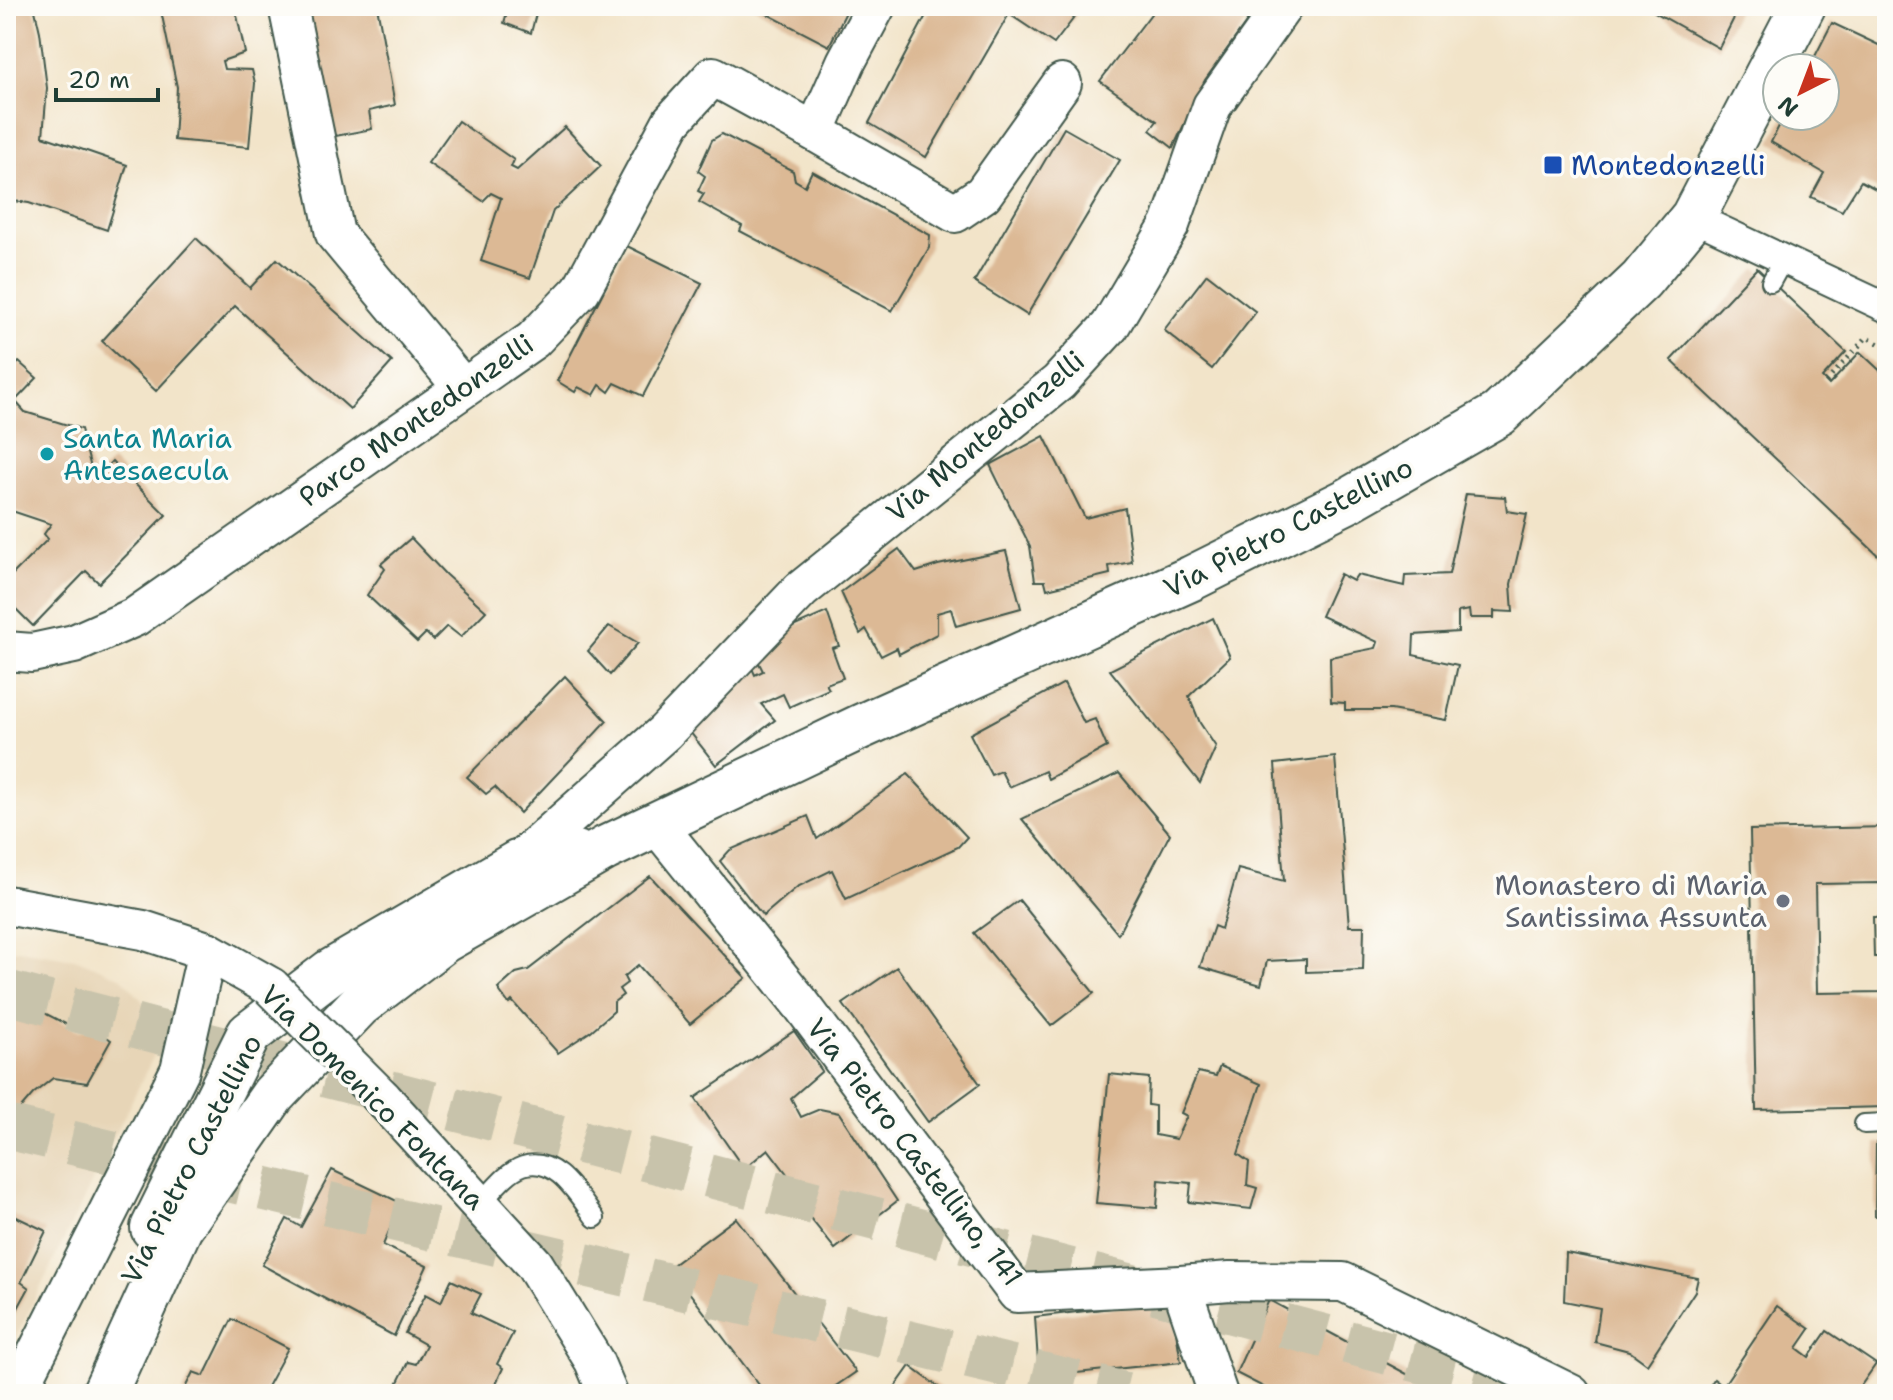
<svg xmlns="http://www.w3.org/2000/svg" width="1893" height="1400" font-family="'Shantell Sans',sans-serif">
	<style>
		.built { fill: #e7d5b7 }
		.building { fill: #dcb995; fill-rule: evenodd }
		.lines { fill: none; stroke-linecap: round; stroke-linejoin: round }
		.motorway-tunnel { stroke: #c8c3ab; stroke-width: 44; stroke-dasharray: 44 22; stroke-linecap: butt }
		.service-casing { stroke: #3f564a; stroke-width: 22 }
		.pedestrian-casing { stroke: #3f564a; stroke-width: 32 }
		.minor-casing { stroke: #3f564a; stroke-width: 42 }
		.tertiary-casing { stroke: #3f564a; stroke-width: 48 }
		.path { stroke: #3f564a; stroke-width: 5; stroke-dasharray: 2 6; stroke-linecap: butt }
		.service { stroke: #fff; stroke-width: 18 }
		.pedestrian { stroke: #fff; stroke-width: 28 }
		.minor { stroke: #fff; stroke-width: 38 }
		.tertiary { stroke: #fff; stroke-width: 44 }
		.minor-bridge-casing { stroke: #3f564a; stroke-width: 42; stroke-linecap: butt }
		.minor-bridge { stroke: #fff; stroke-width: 38 }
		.transit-dot { fill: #1a4fb4; stroke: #fdfcf7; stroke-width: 3 }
		.culture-dot { fill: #0f9aa8; stroke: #fdfcf7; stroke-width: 3 }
		.worship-dot { fill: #6b7280; stroke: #fdfcf7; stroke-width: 3 }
		.labels { text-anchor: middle; stroke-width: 7; stroke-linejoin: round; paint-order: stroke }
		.transit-label { font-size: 28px; fill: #164399; stroke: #fdfcf7; text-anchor: start }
		.street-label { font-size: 28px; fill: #1f3d34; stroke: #fdfcf7 }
		.culture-label { font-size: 28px; fill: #0d838f; stroke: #fdfcf7; text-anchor: start }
		.worship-label { font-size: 28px; fill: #5b616d; stroke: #fdfcf7; text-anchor: end }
	</style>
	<rect width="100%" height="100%" fill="#fdfcf7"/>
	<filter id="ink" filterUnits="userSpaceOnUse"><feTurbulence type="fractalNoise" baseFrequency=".0125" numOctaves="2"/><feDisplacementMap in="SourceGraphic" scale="16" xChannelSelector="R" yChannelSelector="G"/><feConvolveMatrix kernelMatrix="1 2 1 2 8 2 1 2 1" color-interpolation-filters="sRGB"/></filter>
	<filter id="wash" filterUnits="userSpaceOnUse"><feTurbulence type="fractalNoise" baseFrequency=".006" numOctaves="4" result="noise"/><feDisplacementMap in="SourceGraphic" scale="32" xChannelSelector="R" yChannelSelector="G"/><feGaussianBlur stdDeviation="1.8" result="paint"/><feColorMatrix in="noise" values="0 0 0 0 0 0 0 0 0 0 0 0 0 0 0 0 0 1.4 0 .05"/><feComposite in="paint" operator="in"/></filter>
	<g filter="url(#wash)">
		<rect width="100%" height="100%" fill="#f2e4c9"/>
		<polygon class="built" points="6,948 80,960 122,978 145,1004 161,1041 6,1358"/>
		<g id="blocks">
			<g class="building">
				<polygon points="6,6 34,6 40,32 47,88 43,136 127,165 107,230 29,203 6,200"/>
				<polygon points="160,6 235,6 245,53 222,61 224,69 252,70 255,83 249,147 174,140 177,87"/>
				<polygon points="343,6 377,6 395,105 369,111 372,129 325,138 300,17"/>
				<polygon points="509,6 538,6 531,33 504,23"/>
				<polygon points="752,6 849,6 829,46"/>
				<polygon points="931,6 1083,6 1054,44 1009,14 926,157 869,123"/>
				<polygon points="1157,6 1258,6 1205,80 1173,148 1150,130 1157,121 1100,81"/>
				<polygon points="1655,6 1740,6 1719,48 1653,11"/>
				<polygon points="1832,23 1887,49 1887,195 1861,181 1842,211 1811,197 1824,173 1771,142 1784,116 1825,116 1825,68 1809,68"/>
				<polygon points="458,121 514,160 511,167 517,170 565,127 601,166 553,211 530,278 481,261 501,198 491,193 483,201 428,163"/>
				<polygon points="1064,128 1120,160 1027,315 974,282"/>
				<polygon points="722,134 793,171 795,180 805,186 812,171 930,235 929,248 892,311 740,231 742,226 699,202 704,194 698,191 705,176 698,171 712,140"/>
				<polygon points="196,238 250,288 277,259 392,362 350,409 235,306 156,391 102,341"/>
				<polygon points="627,246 702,283 643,396 615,383 609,392 600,385 594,395 578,387 575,392 557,381"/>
				<polygon points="1757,268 1846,352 1822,378 1829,385 1860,352 1887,377 1887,556 1883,560 1671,360"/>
				<polygon points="1207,274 1256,312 1212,369 1164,330"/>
				<polygon points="19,362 37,378 15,401 25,412 81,429 94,480 112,461 166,515 99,583 86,571 33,626 6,599 6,581 48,539 44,534 51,524 6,509 6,375"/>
				<polygon points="1044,436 1085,518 1125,508 1132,562 1109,566 1110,574 1047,589 1045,581 1035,581 1030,546 990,465"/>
				<polygon points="1466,494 1505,497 1507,511 1527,514 1511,584 1513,612 1494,611 1494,618 1470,618 1469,610 1458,612 1458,632 1414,635 1413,655 1458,665 1446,720 1391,710 1345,710 1345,703 1331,702 1330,657 1376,648 1378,642 1321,616 1340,574 1353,581 1357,575 1404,586 1405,576 1449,574"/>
				<polygon points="411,538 446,575 486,611 461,637 447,626 433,640 426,633 417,642 367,595 385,569 381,564"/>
				<polygon points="899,549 916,572 938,565 1006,551 1021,608 956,626 951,609 937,613 937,634 899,654 897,648 881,656 866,629 860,634 841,592"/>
				<polygon points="827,612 839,646 832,648 843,678 826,684 829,689 789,707 783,694 761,704 775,720 716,765 687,728 752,668 755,675 763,671 755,655 779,633"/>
				<polygon points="1213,618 1230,657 1189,696 1200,723 1216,747 1200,783 1110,670"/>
				<polygon points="609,626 638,643 610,675 588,651"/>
				<polygon points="565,676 607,721 520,813 495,787 486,794 467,777"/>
				<polygon points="1064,683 1084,723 1095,719 1107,747 1048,779 1045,771 1009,787 1001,771 991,775 970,734"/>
				<polygon points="1335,757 1349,926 1364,926 1363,970 1306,972 1306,959 1267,961 1261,985 1200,967 1214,926 1221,929 1238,869 1284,881 1275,764"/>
				<polygon points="1119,773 1170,834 1118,934 1022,819"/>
				<polygon points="908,774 967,837 958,847 846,899 832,870 797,887 763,916 720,861 730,850 808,816 817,839"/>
				<path d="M1887 827V1107L1756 1110 1750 830ZM1881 883 1882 917H1873L1874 957H1883L1884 992 1817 993 1815 884Z"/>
				<polygon points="650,876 746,978 690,1024 638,965 624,977 627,983 619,989 623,995 614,1002 614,1011 591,1031 558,1053 512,1001 509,1004 498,989 516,973 528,970"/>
				<polygon points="1019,900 1094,993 1051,1026 974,933"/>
				<polygon points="897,967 980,1084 928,1122 843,1004"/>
				<polygon points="6,993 79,1031 93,1027 111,1040 87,1083 53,1078 33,1094 8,1123 6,1122"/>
				<polygon points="794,1031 822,1071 791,1098 801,1117 820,1109 839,1113 897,1201 835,1249 799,1204 804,1196 768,1149 744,1169 695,1098"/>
				<polygon points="1220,1066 1261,1084 1238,1154 1249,1162 1247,1185 1257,1188 1251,1209 1189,1202 1191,1183 1159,1180 1157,1208 1096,1203 1109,1074 1149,1078 1148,1105 1155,1106 1155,1135 1176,1139 1187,1116 1181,1113 1198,1072 1216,1076"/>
				<polygon points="1876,1143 1887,1143 1887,1216 1875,1216"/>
				<polygon points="332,1170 401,1203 383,1245 427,1266 394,1336 262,1265 287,1219 301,1227"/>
				<polygon points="6,1212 46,1231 21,1282 29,1288 6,1330"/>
				<polygon points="736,1218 856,1372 824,1394 766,1394 670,1267"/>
				<polygon points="1566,1253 1698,1278 1695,1291 1647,1364 1629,1351 1595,1342 1600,1308 1564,1301"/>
				<polygon points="451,1280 481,1294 471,1313 513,1333 497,1364 503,1368 493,1390 499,1394 392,1394 408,1362 416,1364 426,1345 405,1333 426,1294 441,1302"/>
				<polygon points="1269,1300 1431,1387 1427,1394 1277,1394 1236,1373"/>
				<polygon points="1171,1301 1181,1362 1039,1377 1035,1317"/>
				<polygon points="1777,1306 1810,1329 1797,1348 1809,1357 1827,1331 1876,1364 1855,1394 1705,1394 1714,1379 1723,1386"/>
				<polygon points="232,1319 288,1348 263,1394 182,1394 193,1372 204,1376"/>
				<polygon points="910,1366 948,1394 890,1394"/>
			</g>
		</g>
	</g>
	<g filter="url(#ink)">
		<use href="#blocks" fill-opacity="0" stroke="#3f564a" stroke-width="2"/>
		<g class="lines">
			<g class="motorway-tunnel">
				<polyline points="6,992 1546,1394"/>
				<polyline points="6,1127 1125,1394"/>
			</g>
			<g class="service-casing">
				<g id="service">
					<polyline points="1771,282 1782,262 1772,257"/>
					<polyline points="1864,1124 1887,1123"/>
					<path d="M480 1204C492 1192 506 1172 523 1166 556 1155 578 1196 595 1218"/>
				</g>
			</g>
			<g class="pedestrian-casing">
				<polyline id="pedestrian" points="1693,217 1887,308"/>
			</g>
			<g class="minor-casing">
				<g id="minor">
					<polyline points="288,6 335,234 463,388"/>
					<polyline points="815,132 846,62 876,6"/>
					<polyline points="6,651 32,653 74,644 135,617 533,340 581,290 672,121 713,76 815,132 955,213 983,194 1062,83"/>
					<polyline points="657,825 801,1004 1017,1293 1181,1285 1230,1281 1343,1282 1571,1394"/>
					<polyline points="517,863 665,732 801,590 1059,382 1110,326 1170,225 1212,106 1283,6"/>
					<polyline points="6,905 143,930 207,951 271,987"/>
					<polyline points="382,1098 534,1264 594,1361 608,1394"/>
					<polyline points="1181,1285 1218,1394"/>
					<polyline points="16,1394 180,1070 207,951"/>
				</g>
			</g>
			<g class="tertiary-casing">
				<g id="tertiary">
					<polyline points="153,1228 249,1034 330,972 517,863 576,853"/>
					<polyline points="104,1394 180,1228 273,1095 359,1005 443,941 606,848 860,727 1192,578 1347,501 1499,414 1641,280 1693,217 1803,6"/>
				</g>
			</g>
			<polyline class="path" points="1826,382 1867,337 1887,349"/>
			<use href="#service" class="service"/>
			<use href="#pedestrian" class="pedestrian"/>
			<use href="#minor" class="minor"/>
			<use href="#tertiary" class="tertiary"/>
			<g class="minor-bridge-casing">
				<polyline id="minor-bridge" points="271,987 382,1098"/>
			</g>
			<use href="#minor-bridge" class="minor-bridge"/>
		</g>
	</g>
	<rect class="transit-dot" x="1543" y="155" width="20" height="20" rx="4"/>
	<circle class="culture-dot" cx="47" cy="454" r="8"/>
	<circle class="worship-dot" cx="1783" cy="901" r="8"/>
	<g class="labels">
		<g class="transit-label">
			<text x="1571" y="175">Montedonzelli</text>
		</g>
		<g class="street-label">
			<text transform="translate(416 420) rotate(-35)" y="10">Parco Montedonzelli</text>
			<text transform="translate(985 436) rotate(-40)" y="10">Via Montedonzelli</text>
			<text transform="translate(1288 527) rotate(-27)" y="10">Via Pietro Castellino</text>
			<text transform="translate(373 1097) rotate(45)" y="10">Via Domenico Fontana</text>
			<text transform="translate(915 1152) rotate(52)" y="10">Via Pietro Castellino, 141</text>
			<text transform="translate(191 1159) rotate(-63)" y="10">Via Pietro Castellino</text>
		</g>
		<g class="culture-label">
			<text x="63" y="448">Santa Maria<tspan x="63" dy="32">Antesaecula</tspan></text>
		</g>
		<g class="worship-label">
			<text x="1767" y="895">Monastero di Maria<tspan x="1767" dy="32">Santissima Assunta</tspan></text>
		</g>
	</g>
	<rect width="1893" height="1400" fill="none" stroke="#fdfcf7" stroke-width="32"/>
	<g transform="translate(1801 92) rotate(222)"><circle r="38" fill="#fdfcf7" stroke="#a4b0a9" stroke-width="2"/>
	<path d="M0-6L14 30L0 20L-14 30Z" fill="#c8321e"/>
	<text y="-12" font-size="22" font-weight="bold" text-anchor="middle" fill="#1f3d34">N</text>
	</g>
	<path d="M56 88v12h102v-12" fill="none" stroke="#1f3d34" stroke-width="4"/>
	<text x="68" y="88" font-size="24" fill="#1f3d34" stroke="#fdfcf7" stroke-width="6" paint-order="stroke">20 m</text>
</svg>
